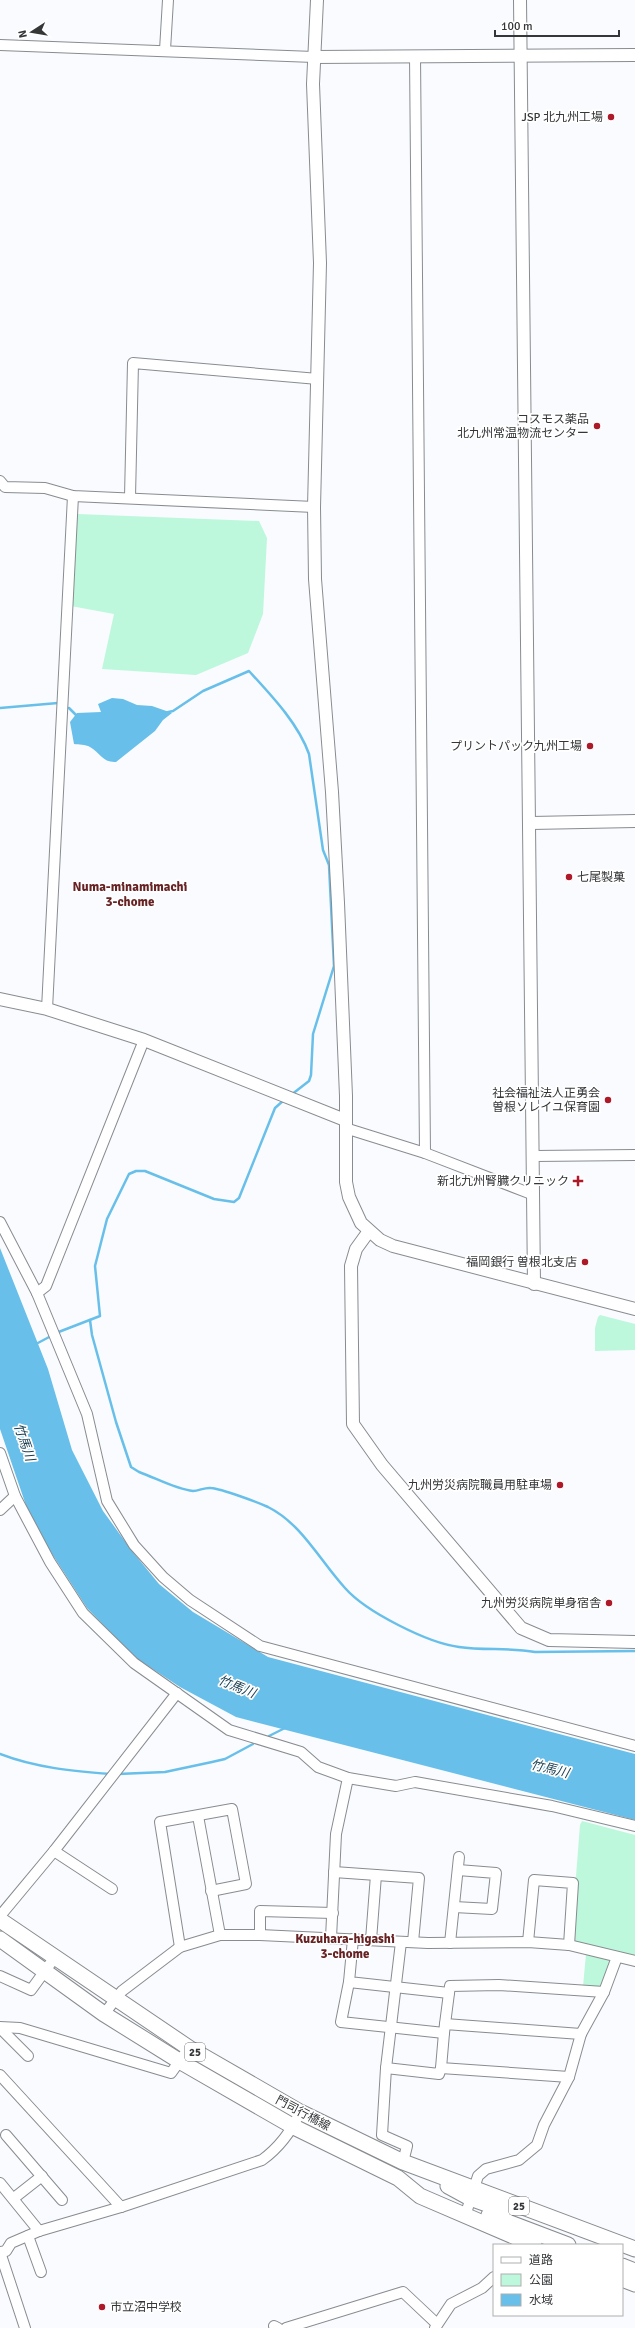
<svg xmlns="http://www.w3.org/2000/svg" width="635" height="2328" font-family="Signika,'Noto Sans JP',sans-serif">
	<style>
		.green { fill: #bdf7dc }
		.water { fill: #68bfe9 }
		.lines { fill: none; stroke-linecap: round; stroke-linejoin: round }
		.stream { stroke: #68bfe9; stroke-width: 2.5 }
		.minor-casing { stroke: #888c90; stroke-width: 12 }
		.tertiary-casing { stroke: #888c90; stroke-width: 14 }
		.primary-casing { stroke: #888c90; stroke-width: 17 }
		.minor { stroke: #fff; stroke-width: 10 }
		.tertiary { stroke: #fff; stroke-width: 12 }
		.primary { stroke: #fff; stroke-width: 15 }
		.poi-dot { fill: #ad1929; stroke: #fff; stroke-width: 1.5 }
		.labels { text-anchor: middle; stroke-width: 3.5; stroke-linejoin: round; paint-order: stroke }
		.shield { fill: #fff; stroke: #717274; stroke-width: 1 }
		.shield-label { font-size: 11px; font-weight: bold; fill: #343638 }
		.poi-label { font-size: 12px; fill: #343638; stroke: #fff; text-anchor: end }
		.street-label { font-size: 12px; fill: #343638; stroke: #fff }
		.neighbourhood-label { font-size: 13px; font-weight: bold; fill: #672223; stroke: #fff }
		.water-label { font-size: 13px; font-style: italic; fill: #163c4e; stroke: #fff }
	</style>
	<rect width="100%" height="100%" fill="#f9fbfe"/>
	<g class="green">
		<polygon points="77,514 259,521 267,538 263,614 248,653 196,675 102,669 114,614 71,606"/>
		<polygon points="600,1315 635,1324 635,1350 595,1351 595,1328 598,1317"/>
		<polygon points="582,1821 635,1835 635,1960 571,1941 580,1825"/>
		<polygon points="586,1954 612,1960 599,1990 583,1987"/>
	</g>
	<g class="water">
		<path d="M112 698 123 699 137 705 152 706 172 713 163 720 155 731 116 762C103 763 99 752 90 747 85 744 79 745 74 744L70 722 77 713 101 712 98 704Z"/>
		<polygon points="0,1248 48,1369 72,1450 103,1511 132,1551 159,1584 193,1612 268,1657 635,1754 635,1820 236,1717 180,1687 133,1656 87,1608 32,1523 0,1429"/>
	</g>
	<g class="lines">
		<g class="stream">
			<polyline points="0,708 58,703"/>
			<polyline points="69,708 77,716"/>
			<path d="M164 713 173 711 203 691 249 671C271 695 298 723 309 754L323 850 329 865 334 966 313 1034 311 1075 309 1081 291 1095"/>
			<path d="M90 1320 92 1335 116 1422 131 1467 139 1472C156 1478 175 1489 193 1491 199 1491 205 1487 211 1488 222 1489 257 1502 268 1507 302 1524 320 1561 345 1588 366 1612 428 1643 459 1647 484 1651 510 1647 535 1652L635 1651"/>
			<polyline points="56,1333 100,1316 95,1266 107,1219 129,1174 136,1171 145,1171 214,1199 234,1202 239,1198 275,1108 284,1100"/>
			<polyline points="36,1344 51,1336"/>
			<polyline points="269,1736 285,1728"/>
			<path d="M0 1754C36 1768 73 1771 111 1774"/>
			<polyline points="118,1774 165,1772 212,1762 225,1759 253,1744"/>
		</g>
		<g class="minor-casing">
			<g id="minor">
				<polyline points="0,45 314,57"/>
				<polyline points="165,50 168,0"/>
				<polyline points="415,56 425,1153"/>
				<polyline points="0,481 5,487 45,488 73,496 314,507"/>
				<polyline points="130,497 133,363 318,379"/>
				<polyline points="47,1009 73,496"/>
				<polyline points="345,1128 425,1153 534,1195"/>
				<polyline points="534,1156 635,1155"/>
				<polyline points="0,1222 37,1293 87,1414 107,1501 134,1545 163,1577 190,1600 260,1646 635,1746"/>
				<polyline points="37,1293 46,1286 144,1040"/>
				<polyline points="0,1453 15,1496 50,1562 83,1613 134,1663 229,1730 301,1752 318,1767 348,1778 396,1786 415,1782 552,1806 635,1826"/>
				<polyline points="0,1510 15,1496"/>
				<polyline points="198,1816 220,1935"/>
				<polyline points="54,1851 112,1889"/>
				<polyline points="334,1872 419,1878 413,1942"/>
				<polyline points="454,1907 492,1909 496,1873 458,1870"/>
				<polyline points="0,1916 54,1851 177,1693"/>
				<polyline points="260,1935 260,1911 333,1913"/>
				<polyline points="331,1938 336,1834 348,1778"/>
				<polyline points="353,1939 349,1982 449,1993 450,1986 499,1985 604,1992"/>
				<polyline points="371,1940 376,1875"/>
				<polyline points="401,1942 386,2068 382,2135 407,2146 403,2162"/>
				<polyline points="528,1942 534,1880 573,1883 569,1945"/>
				<polyline points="450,1943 459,1857"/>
				<polyline points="180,1947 160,1822 232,1809 246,1884 211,1891"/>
				<polyline points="0,1976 31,1990 55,1957"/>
				<polyline points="349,1982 341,2022 444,2033 445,2024 581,2034"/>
				<polyline points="104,2014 122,1991 180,1947 220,1935 260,1935 428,1943 528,1942 569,1945 635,1961"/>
				<polyline points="445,2024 449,1993"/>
				<polyline points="0,2027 20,2028 171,2073 189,2048"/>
				<polyline points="0,2028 28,2056"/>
				<polyline points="444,2033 441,2068 569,2077"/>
				<polyline points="386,2068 439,2074 441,2068"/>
				<polyline points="0,2075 121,2207"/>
				<polyline points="6,2135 62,2200"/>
				<polyline points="0,2183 39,2231"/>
				<polyline points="14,2198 42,2176"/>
				<polyline points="465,2216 478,2176 486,2169 519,2160 537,2145 544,2125 569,2077 581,2034 604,1992 617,1957"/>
				<polyline points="28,2236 41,2272"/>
				<path d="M0 2252 6 2251 11 2243 39 2231 121 2207 262 2160C280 2147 291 2132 300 2112"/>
				<polyline points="0,2252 25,2328"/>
				<polyline points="274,2326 278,2328"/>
				<polyline points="286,2328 403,2292 437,2324"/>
				<polyline points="435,2328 451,2304 482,2288 494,2277"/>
			</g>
		</g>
		<g class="tertiary-casing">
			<g id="tertiary">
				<polyline points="317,0 313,84 320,263 314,507 315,579 332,792 338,903 346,1096 346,1182 349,1197 361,1223 380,1240 393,1246 635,1309"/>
				<polyline points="520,0 534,1284"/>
				<polyline points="314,57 635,55"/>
				<polyline points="531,823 635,821"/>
				<polyline points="0,999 47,1009 144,1040 345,1120"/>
				<polyline points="369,1231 356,1249 351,1266 353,1424 382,1465 521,1628 549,1640 635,1642"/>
			</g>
		</g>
		<g class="primary-casing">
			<g id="primary">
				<polyline points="0,1920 189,2048 300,2112 403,2162 635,2249"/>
				<polyline points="0,1939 104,2014 181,2062 294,2127 398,2178 420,2196 534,2245"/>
				<polyline points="448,2186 470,2198 506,2211"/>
				<polyline points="489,2215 568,2245"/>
				<polyline points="622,2266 635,2271"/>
				<polyline points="622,2279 635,2284"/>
			</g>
		</g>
		<use href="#minor" class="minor"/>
		<use href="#tertiary" class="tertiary"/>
		<use href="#primary" class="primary"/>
	</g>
	<g class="poi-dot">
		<circle cx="611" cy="117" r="4"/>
		<circle cx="597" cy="426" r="4"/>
		<circle cx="590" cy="746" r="4"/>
		<circle cx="569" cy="877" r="4"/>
		<circle cx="608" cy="1100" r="4"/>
		<path d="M576 1175h4v4h4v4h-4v4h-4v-4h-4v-4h4z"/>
		<circle cx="585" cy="1262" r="4"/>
		<circle cx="560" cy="1485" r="4"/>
		<circle cx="609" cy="1603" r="4"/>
		<circle cx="102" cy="2307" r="4"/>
	</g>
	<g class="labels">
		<g class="shield">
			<rect x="185" y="2043" width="20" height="18" rx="3"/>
			<rect x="509" y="2197" width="20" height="18" rx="3"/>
		</g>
		<g class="shield-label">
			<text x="195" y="2056">25</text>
			<text x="519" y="2210">25</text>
		</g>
		<g class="poi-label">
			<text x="603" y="121">JSP 北九州工場</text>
			<text x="589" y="423">コスモス薬品<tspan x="589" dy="14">北九州常温物流センター</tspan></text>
			<text x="582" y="750">プリントパック九州工場</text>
			<text x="577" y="881" text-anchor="start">七尾製菓</text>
			<text x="600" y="1097">社会福祉法人正勇会<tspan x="600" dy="14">曽根ソレイユ保育園</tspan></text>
			<text x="569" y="1185">新北九州腎臓クリニック</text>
			<text x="577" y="1266">福岡銀行 曽根北支店</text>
			<text x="552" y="1489">九州労災病院職員用駐車場</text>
			<text x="601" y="1607">九州労災病院単身宿舎</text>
			<text x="110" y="2311" text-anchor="start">市立沼中学校</text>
		</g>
		<g class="street-label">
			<text transform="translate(303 2113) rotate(28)" y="4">門司行橋線</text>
		</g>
		<g class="neighbourhood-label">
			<text x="130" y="891">Numa-minamimachi<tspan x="130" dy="15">3-chome</tspan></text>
			<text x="345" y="1943">Kuzuhara-higashi<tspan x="345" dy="15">3-chome</tspan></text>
		</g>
		<g class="water-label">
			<text transform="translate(25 1442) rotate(71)" y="5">竹馬川</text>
			<text transform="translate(237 1686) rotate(22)" y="5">竹馬川</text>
			<text transform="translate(550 1768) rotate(14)" y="5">竹馬川</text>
		</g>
	</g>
	<rect x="493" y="2244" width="130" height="72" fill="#ffffff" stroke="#aeafaf"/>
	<rect x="501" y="2257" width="20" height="6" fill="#ffffff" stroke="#aeafaf"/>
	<text x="529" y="2264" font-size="12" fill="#343638">道路</text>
	<rect x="501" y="2274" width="20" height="12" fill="#bdf7dc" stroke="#aeafaf"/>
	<text x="529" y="2284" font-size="12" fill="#343638">公園</text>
	<rect x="501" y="2294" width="20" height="12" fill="#68bfe9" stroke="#aeafaf"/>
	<text x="529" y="2304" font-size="12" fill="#343638">水域</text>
	<g transform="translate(32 32) rotate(258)" stroke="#ffffff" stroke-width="3" paint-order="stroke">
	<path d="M0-3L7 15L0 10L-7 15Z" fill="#343638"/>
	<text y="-6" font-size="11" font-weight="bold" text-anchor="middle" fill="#343638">N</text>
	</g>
	<path d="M495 30v6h124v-6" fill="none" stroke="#343638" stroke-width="2"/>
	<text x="501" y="30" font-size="12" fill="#343638" stroke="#ffffff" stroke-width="3" paint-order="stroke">100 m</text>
</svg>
